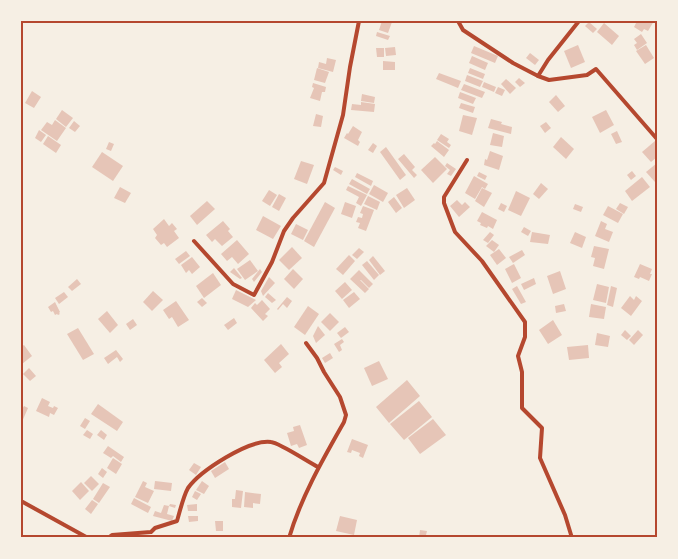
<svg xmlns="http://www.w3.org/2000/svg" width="678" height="559" font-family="'Libre Baskerville',serif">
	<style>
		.building { fill: #e6c5b7 }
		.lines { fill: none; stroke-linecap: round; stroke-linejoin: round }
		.minor { stroke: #b5482f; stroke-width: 4 }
		.neatline { fill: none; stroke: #b5482f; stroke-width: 2 }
	</style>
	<rect width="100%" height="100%" fill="#f6efe4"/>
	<g class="building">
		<polygon points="382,21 392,22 388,33 379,30"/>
		<polygon points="637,21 654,21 648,31 644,29 642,32 634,27"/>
		<polygon points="589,22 597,29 593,33 585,26"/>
		<polygon points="604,23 619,36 612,45 597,32"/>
		<polygon points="377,32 390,36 388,40 376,36"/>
		<polygon points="641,34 647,43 637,50 634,45 637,43 634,39"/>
		<polygon points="578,45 585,62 571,68 564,51"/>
		<polygon points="646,45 654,58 645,64 636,51"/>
		<polygon points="474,46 498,56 495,63 471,53"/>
		<polygon points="395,47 396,55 386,56 385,48"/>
		<polygon points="376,48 384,48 384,57 377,57"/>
		<polygon points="530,53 539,60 535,65 526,58"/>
		<polygon points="472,56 488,63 485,70 469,63"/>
		<polygon points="327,58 336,60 333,72 318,68 319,62 326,64"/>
		<polygon points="383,61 395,62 395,70 383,70"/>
		<polygon points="317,68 329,72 325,83 314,80"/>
		<polygon points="470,68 485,74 483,79 468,73"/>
		<polygon points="439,73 461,81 458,88 436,79"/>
		<polygon points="467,75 483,81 480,87 465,81"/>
		<polygon points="519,78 525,83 520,87 515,82"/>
		<polygon points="506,79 516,88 510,94 501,84"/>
		<polygon points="484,82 496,87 494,92 482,87"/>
		<polygon points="313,83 326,87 325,92 322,92 320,101 310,98 314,88 312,87"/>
		<polygon points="464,84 485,92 482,98 461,90"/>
		<polygon points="498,87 505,90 502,96 495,93"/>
		<polygon points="32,91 41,97 34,108 25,103"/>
		<polygon points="460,92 476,98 473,104 458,98"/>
		<polygon points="362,94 375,97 374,103 361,101"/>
		<polygon points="556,95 565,106 558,112 549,102"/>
		<polygon points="361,102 375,104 374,112 351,110 352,104 361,105"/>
		<polygon points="461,103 475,107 473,113 459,108"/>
		<polygon points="62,110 73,118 66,127 56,119"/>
		<polygon points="606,110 614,125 600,133 592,117"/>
		<polygon points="316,114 323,116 321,127 313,126"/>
		<polygon points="463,115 477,118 472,135 459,131"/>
		<polygon points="491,119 502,122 501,124 512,127 511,134 488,128"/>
		<polygon points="55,120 66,128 57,141 41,130 47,122 52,125"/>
		<polygon points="74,121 80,126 75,132 69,128"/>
		<polygon points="546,122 551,128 545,133 540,126"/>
		<polygon points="353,126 362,132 358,140 360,142 358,146 344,138 347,133 348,134"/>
		<polygon points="39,130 46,135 41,142 35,138"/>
		<polygon points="617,131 622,142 616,144 611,134"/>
		<polygon points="493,133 504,136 502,147 490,145"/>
		<polygon points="441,134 449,139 447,142 451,145 449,148 437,140"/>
		<polygon points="48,136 61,145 56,153 43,144"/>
		<polygon points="561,137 574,149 566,159 553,147"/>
		<polygon points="437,141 449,150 444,157 431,146 434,143 435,144"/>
		<polygon points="655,141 657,143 657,157 651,162 642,152"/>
		<polygon points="109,142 114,144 111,151 106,149"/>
		<polygon points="373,143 377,146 373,153 368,150"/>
		<polygon points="386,147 406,175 400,180 380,152"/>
		<polygon points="490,151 503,156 499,170 484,165 485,159 487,160"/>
		<polygon points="102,152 123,166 113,181 92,167"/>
		<polygon points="404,154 415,167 412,170 417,175 414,178 398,159"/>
		<polygon points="435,157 447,169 433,183 421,170"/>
		<polygon points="301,161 314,165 307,184 294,179"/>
		<polygon points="447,163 456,169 451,176 447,174 450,170 445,166"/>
		<polygon points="657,163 657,180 655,182 646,172"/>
		<polygon points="335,167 343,171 341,175 333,170"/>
		<polygon points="632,171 636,176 631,180 627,175"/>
		<polygon points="479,172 487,176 485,180 477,176"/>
		<polygon points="357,173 373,181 371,186 355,177"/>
		<polygon points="474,176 488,184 485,189 482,187 475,199 465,193"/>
		<polygon points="642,177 650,187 632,201 625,191"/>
		<polygon points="352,179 370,189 367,194 349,184"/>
		<polygon points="541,183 548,189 539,199 533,194"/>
		<polygon points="374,185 388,193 383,202 369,194"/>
		<polygon points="348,186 367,195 361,206 356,203 359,197 346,190"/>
		<polygon points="120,187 131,193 125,203 114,198"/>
		<polygon points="407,188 415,200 404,208 396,195"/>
		<polygon points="482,188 492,193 484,207 475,201"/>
		<polygon points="269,190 277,195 270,206 262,201"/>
		<polygon points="516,191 530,198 521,216 508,210"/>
		<polygon points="279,194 286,198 279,211 272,207"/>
		<polygon points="368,196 380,202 377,210 364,204"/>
		<polygon points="394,197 402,208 396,213 388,202"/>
		<polygon points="457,200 462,205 465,202 470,207 459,217 450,206"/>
		<polygon points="207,201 215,209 197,225 190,216"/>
		<polygon points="325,202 335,208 314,247 304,241"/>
		<polygon points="345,202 356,206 352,218 341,214"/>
		<polygon points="501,203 507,206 504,212 498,209"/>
		<polygon points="620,203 628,207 624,214 616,209"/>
		<polygon points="575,204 583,207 581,212 573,209"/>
		<polygon points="363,206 374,210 366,231 358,228 360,223 356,222 358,217 362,218 363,214 360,213"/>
		<polygon points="608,206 623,214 618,223 603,215"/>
		<polygon points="482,212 497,220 493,229 488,226 487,228 480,225 481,223 477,221"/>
		<polygon points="263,216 281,226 273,239 256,230"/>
		<polygon points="164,219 169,226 172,223 177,229 174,231 179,238 167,247 164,243 161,245 155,238 157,235 153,229"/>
		<polygon points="223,221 230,229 228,231 233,237 222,246 215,239 212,242 206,235"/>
		<polygon points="601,221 607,224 605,229 613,232 609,242 595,236"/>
		<polygon points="296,224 308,230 303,240 291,234"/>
		<polygon points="524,227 531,231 528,236 521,232"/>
		<polygon points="490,232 494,235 488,243 483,240"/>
		<polygon points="532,232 550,235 548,244 530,242"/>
		<polygon points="575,232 586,237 582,248 570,243"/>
		<polygon points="237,240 249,254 238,264 232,257 227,261 221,254"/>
		<polygon points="492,240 499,245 494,252 486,246"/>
		<polygon points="594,246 609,249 604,269 593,266 595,258 591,257"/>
		<polygon points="292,247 302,258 289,270 279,260"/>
		<polygon points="359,248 364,252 357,259 352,255"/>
		<polygon points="499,249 506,258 497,265 490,255"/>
		<polygon points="522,250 525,255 513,263 509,257"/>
		<polygon points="186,251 190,256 179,264 175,259"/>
		<polygon points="349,255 355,261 343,275 336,269"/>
		<polygon points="373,256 385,271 380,275 369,260"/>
		<polygon points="192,257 200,267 192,274 189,270 186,273 181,265"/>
		<polygon points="250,260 258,271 245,280 237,269"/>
		<polygon points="367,261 379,275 374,280 362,265"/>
		<polygon points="514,264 521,278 512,283 505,269"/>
		<polygon points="640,264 652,269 650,274 652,274 649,281 640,277 639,279 634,277"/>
		<polygon points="234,268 242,278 240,279 230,272"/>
		<polygon points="260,269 262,272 254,282 252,279"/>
		<polygon points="293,269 303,279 294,289 284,279"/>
		<polygon points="359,270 373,284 369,288 361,280 360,280 369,289 365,293 350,279"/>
		<polygon points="560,271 566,289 553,294 547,276"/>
		<polygon points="213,273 221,285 204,298 196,286"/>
		<polygon points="269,277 275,283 263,296 261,291"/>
		<polygon points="534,278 536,284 524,290 521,284"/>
		<polygon points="77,279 81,284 72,291 68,287"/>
		<polygon points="345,282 352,290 342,299 335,291"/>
		<polygon points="597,284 609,287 606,303 593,300"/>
		<polygon points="517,286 526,302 521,304 512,289"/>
		<polygon points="611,286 617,288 613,307 607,305"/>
		<polygon points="236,290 256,300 248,307 232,299"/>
		<polygon points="153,291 163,300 152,311 143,302"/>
		<polygon points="64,292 68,297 59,304 55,298"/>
		<polygon points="354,292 360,299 349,308 343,300"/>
		<polygon points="268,293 276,300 272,303 265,297"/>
		<polygon points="630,296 634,300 636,296 642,301 631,316 621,308"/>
		<polygon points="287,297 292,301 287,308 283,304 278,310 277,309"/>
		<polygon points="202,298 207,303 202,307 197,302"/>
		<polygon points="262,300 270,309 265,314 268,316 263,321 251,308 255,303 257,305"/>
		<polygon points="176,301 189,320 178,327 172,317 169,319 163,310"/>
		<polygon points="55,302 60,312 59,313 60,314 58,315 57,314 55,315 53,311 51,312 48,307"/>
		<polygon points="564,304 566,311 556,313 555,306"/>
		<polygon points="591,304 606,307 604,319 589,317"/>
		<polygon points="308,306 319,314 305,335 294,327"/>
		<polygon points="107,311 118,325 110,333 98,319"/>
		<polygon points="330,313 339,322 330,331 321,322"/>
		<polygon points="234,318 237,323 228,330 224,325"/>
		<polygon points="133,319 137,325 130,330 126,324"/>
		<polygon points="553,320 562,335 548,344 539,330"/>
		<polygon points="318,326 325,335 316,343 313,336"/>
		<polygon points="345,327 349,332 341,338 337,333"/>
		<polygon points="78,328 94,354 83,360 67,334"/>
		<polygon points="625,330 631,336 627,340 621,335"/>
		<polygon points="638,330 643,335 634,345 629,340"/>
		<polygon points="597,333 610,336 608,347 595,345"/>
		<polygon points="342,339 344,342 340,345 342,350 339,352 334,344"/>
		<polygon points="281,344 289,354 279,363 282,367 275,373 264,360"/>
		<polygon points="24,345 32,356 22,364 21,363 21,353 23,351 21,347"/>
		<polygon points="588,345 589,358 569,360 567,347"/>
		<polygon points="116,350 123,359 120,362 117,357 108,364 104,358"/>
		<polygon points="330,353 333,358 325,363 322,358"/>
		<polygon points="379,361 388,379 372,386 364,368"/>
		<polygon points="29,368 36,376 30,381 23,374"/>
		<polygon points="407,380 420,396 389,423 376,407"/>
		<polygon points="42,398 50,402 48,406 53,408 54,406 58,408 54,415 50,413 49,417 36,411"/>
		<polygon points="419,401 432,417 404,440 390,424"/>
		<polygon points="98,404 123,422 117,431 91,414"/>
		<polygon points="24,406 28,408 21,424 21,411"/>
		<polygon points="85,418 90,421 85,429 80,426"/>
		<polygon points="433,419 446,435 420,454 408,438"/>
		<polygon points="300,425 307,445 299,448 297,444 291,446 287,433 294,431 293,427"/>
		<polygon points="87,430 93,434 90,439 83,435"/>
		<polygon points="101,430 107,435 104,440 97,435"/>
		<polygon points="352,439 368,445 363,458 359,456 360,453 352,450 351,453 347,452"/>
		<polygon points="108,446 124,457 121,462 113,456 111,458 103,453"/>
		<polygon points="113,458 122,464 116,474 107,468"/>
		<polygon points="225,462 229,469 215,478 211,471"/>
		<polygon points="194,463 201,467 196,475 189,470"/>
		<polygon points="102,468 107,472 103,478 98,474"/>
		<polygon points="91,476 99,484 92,491 84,483"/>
		<polygon points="143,481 147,483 145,487 154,491 148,503 135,497"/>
		<polygon points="155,481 172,483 171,491 154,489"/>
		<polygon points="202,481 209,486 204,494 196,490"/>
		<polygon points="81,482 89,491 80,500 72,491"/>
		<polygon points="103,483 110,487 99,503 93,499"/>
		<polygon points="236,490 243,491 241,508 232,507 232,499 235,499"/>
		<polygon points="195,491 201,494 197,500 192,497"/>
		<polygon points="245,492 261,494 260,504 253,503 253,508 244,507"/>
		<polygon points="134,498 151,507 148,513 131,504"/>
		<polygon points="92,500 98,504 91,514 85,509"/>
		<polygon points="170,504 176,505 175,508 169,506 167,514 174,516 172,521 153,516 155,511 161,513 164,505 169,506"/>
		<polygon points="197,504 197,511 188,511 187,505"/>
		<polygon points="188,516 198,516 198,521 189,522"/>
		<polygon points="340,516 357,520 354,535 336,531"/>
		<polygon points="215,521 223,521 223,531 216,531"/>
		<polygon points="420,530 427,531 426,535 443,536 443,538 419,538"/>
	</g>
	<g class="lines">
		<g class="minor">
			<polyline points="458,21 463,30 513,63 538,76 549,80 587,75 596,69 657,139"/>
			<polyline points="538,76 548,60 579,21"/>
			<polyline points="467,160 444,197 444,203 455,232 482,261 525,322 525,337 518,356 522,372 522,408 542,428 540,458 565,515 572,538"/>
			<polyline points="194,241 233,284 254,295 272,262 284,231 293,218 324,183 343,115 350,67 359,21"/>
			<polyline points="21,501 88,538"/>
			<path d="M108 538 112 535 151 532 155 528 177 521C180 511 183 497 188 488 200 471 249 439 271 442 280 443 308 462 318 467"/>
			<path d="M289 538C301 497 323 459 344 422L346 415 340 397 324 372 317 358 306 343"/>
		</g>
	</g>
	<rect width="678" height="559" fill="none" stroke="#f6efe4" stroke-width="45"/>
	<rect x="22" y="22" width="634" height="514" class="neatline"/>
</svg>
